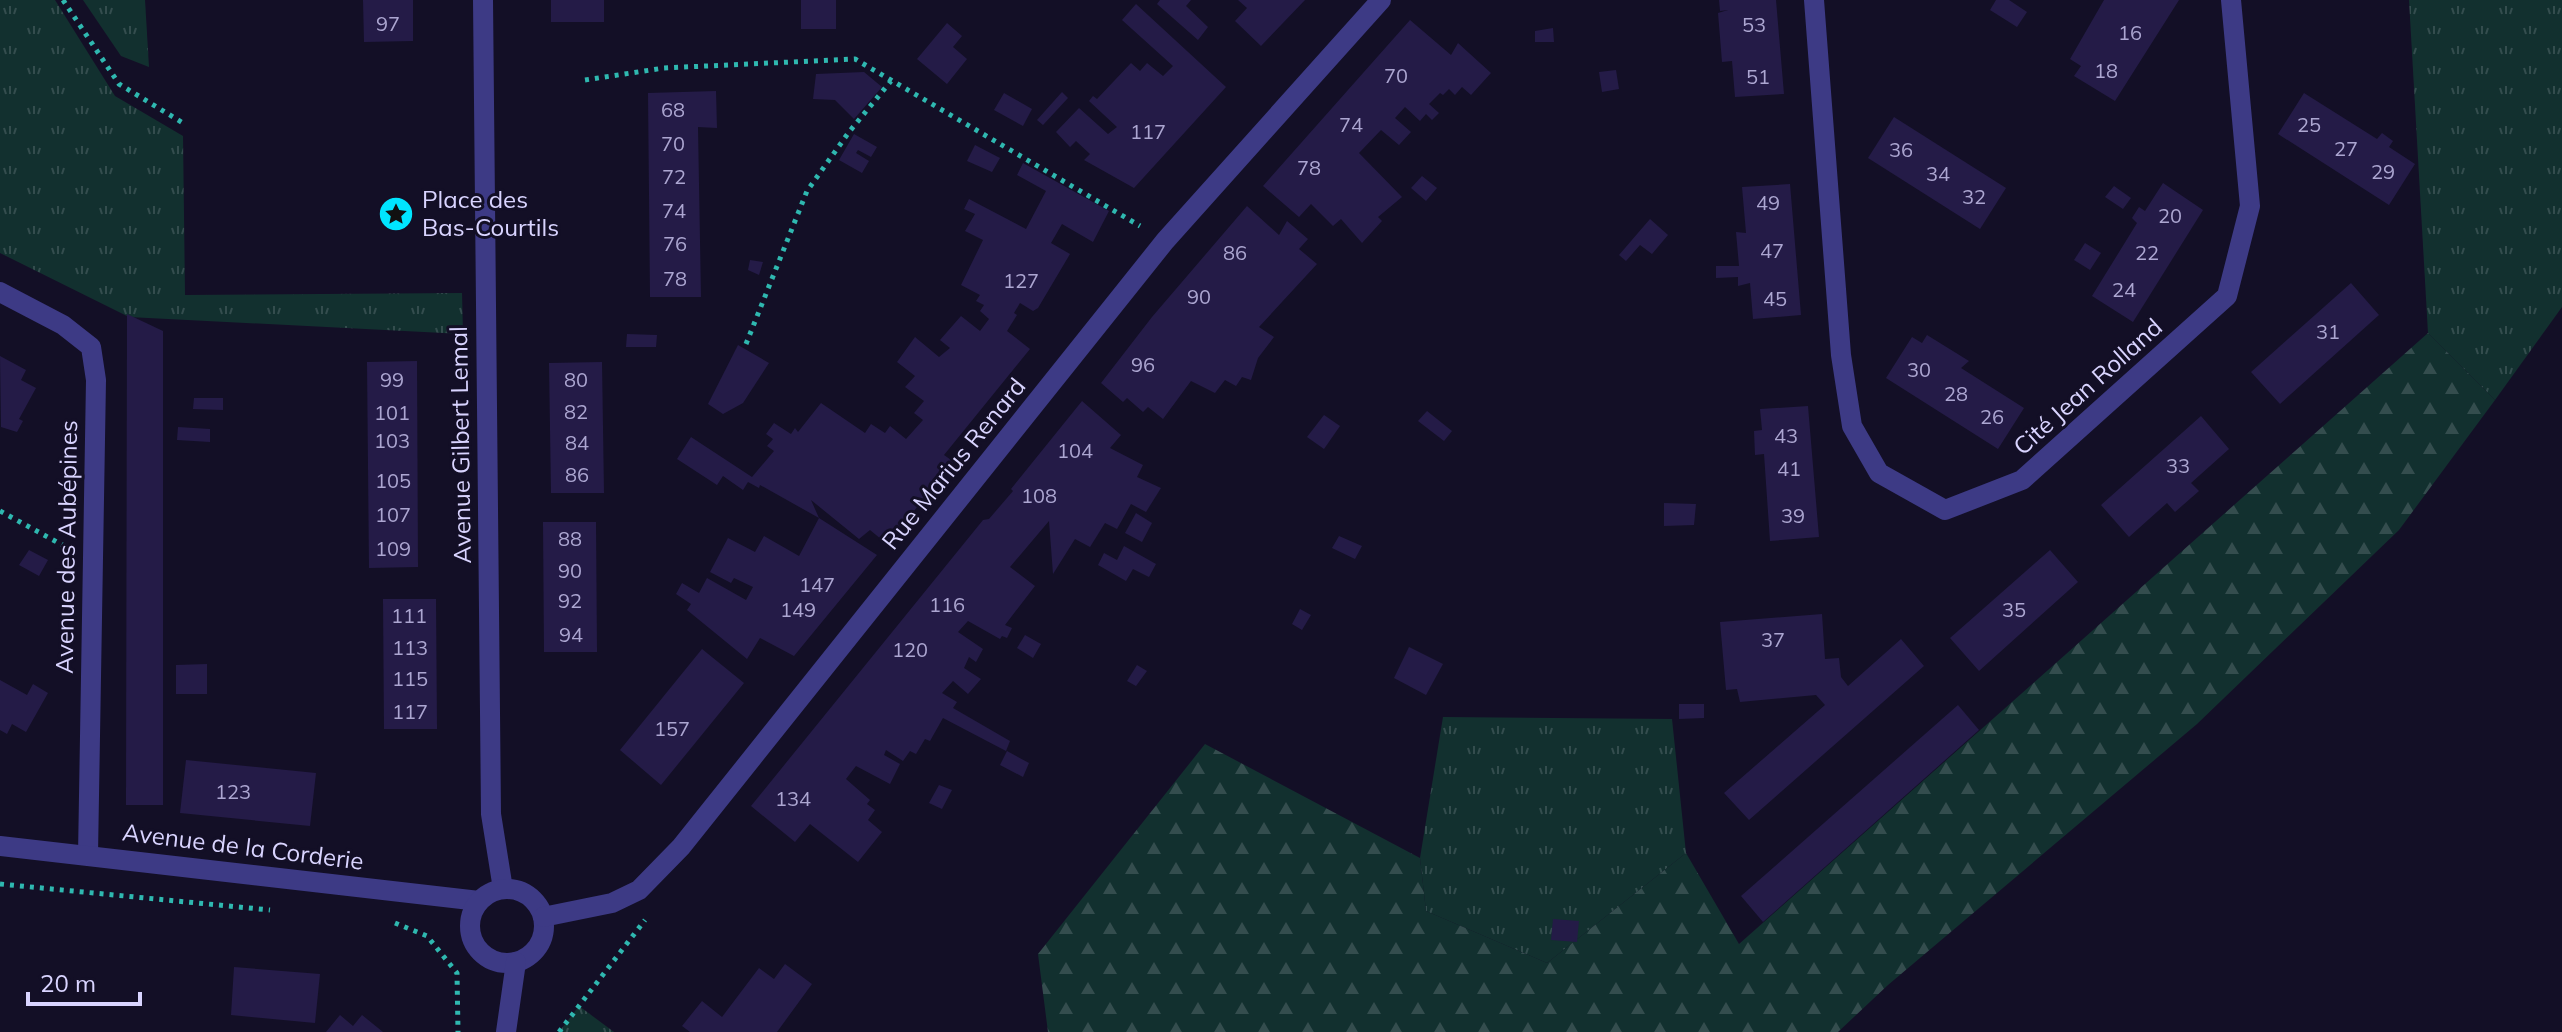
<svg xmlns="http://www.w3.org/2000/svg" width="2562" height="1032" font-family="Mulish,sans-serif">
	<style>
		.grass { fill: url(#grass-tufts) }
		.forest { fill: url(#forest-firs) }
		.building { fill: #241b47 }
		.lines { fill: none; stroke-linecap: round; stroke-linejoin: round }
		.path { stroke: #2fb8b0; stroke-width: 5; stroke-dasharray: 4 6; stroke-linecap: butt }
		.street { stroke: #3d3a85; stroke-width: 20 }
		.labels { text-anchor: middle; stroke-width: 6; stroke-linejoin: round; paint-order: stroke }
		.number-label { font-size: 20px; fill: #aca6d1 }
		.poi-label { font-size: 24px; fill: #d9d4ff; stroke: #130f26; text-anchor: start }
		.street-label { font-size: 24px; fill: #d9d4ff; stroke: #130f26 }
	</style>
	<defs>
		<pattern id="grass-tufts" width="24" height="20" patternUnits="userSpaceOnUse" patternTransform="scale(2)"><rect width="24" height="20" fill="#12302f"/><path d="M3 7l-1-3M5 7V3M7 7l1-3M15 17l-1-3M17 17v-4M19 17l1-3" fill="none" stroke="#344d4e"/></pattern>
		<pattern id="forest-firs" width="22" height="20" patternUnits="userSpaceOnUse" patternTransform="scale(2)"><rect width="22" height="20" fill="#12302f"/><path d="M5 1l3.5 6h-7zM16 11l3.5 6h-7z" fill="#344d4e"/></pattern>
	</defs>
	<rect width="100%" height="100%" fill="#130f26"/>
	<g class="grass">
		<polygon points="0,0 55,0 115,96 183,136 185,295 462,293 463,334 129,317 0,253"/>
		<polygon points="83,0 145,0 149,67 121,56"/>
		<polygon points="2409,0 2562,0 2562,307 2495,400 2428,333"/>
		<polygon points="1443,717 1672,719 1686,853 1547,963 1426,911 1420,858"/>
		<polygon points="579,1006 614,1032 559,1032"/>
	</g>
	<polygon class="forest" points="2428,333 2495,400 2399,530 2197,724 1888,985 1838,1032 1048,1032 1038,954 1205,744 1420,858 1426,911 1547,963 1686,853 1739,944"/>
	<g class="building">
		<polygon points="363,0 413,0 413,41 364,42"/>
		<rect x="551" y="0" width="53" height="22"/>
		<rect x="801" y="0" width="35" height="29"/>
		<polygon points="1160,0 1191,0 1186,6 1208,27 1198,40 1157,4"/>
		<polygon points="1238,0 1305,0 1261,46 1235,21 1247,8"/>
		<polygon points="1719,0 1776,0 1784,94 1735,97 1732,61 1722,62 1718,13 1728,10 1720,11"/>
		<polygon points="1996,0 2009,0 2027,12 2017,27 1990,10"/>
		<polygon points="2104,0 2179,0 2115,101 2074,76 2081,66 2070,59"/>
		<polygon points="1136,4 1226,87 1134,188 1084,160 1090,154 1076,141 1070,147 1056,132 1079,108 1108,134 1117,127 1089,101 1093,96 1097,99 1131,63 1140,71 1147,63 1163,76 1173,66 1122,20"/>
		<polygon points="1410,20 1451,55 1458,43 1491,73 1471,95 1462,87 1455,95 1449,89 1443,95 1440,93 1429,104 1439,113 1432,120 1426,114 1420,121 1405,107 1395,118 1411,132 1399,145 1381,130 1359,153 1402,197 1378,217 1382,221 1362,243 1341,219 1333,226 1311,204 1299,217 1263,186"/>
		<polygon points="947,23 962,36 953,47 967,59 947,84 917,59"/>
		<polygon points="1553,28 1554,42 1535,42 1535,31"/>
		<polygon points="1616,70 1619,89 1602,92 1599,72"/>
		<polygon points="864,72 882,87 854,119 835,100 813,99 816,74"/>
		<polygon points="716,91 717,128 698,127 701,297 650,297 648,93"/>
		<polygon points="1062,92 1068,98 1043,125 1037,120"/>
		<polygon points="1004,93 1032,109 1023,126 994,110"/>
		<polygon points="2304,93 2377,139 2382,133 2393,141 2389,147 2415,164 2389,205 2278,134"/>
		<polygon points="1894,117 2006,188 1980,229 1868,158"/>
		<polygon points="854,134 877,147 871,157 858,150 856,153 869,161 862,173 839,160"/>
		<polygon points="975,145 1000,158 992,172 967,161"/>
		<polygon points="1023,163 1109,211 1093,242 1062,224 1051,243 1070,254 1038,308 1033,311 1020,303 1014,313 1017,315 1007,331 1030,349 944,455 954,462 887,544 870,530 859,539 811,500 819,518 877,555 794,656 760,638 747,659 687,610 691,604 676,594 682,583 699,593 707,578 746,600 753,587 734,578 731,583 710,572 728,538 755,552 764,536 799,556 819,518 760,485 759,488 748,482 743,490 723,476 717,485 677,459 691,437 752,477 774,451 767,446 773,439 766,434 774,423 791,434 795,428 798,432 821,403 865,433 871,424 885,433 890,426 906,439 923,420 914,413 924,401 905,387 915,376 897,362 915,337 939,357 950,348 940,340 961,316 980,331 989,319 980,311 984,305 976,301 980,295 961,285 983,240 965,231 975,214 964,209 969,199 1026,229 1046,191 1017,175"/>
		<polygon points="1422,176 1437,188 1426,201 1411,188"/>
		<polygon points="2163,183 2203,210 2133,322 2092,296 2137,223 2132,218 2139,207 2145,211"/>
		<polygon points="1790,184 1801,315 1753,319 1750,283 1738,286 1738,277 1716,278 1716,266 1739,266 1736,232 1746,233 1742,187"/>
		<polygon points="2114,186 2131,198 2123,209 2105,197"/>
		<polygon points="1247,206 1279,235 1287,221 1308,239 1299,249 1317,264 1259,327 1274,337 1258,358 1251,380 1242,377 1236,386 1225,380 1215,393 1191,381 1163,419 1148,407 1143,412 1127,398 1123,402 1101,383 1152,317"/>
		<polygon points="1650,219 1668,235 1652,254 1640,245 1626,261 1619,255"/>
		<polygon points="2085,243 2101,253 2090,270 2074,260"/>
		<polygon points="750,260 763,262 759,275 748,270"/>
		<polygon points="2351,283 2379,315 2280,404 2251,372"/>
		<polygon points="127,314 163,331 163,805 126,805"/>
		<polygon points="627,334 657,335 656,347 626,347"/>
		<polygon points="1927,335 1969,361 1961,368 2024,408 1998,449 1886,378 1912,337 1922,343"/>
		<polygon points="738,345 769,363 743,403 723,414 708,404"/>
		<polygon points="0,356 26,370 21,380 36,388 19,419 23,421 17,432 1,427"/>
		<polygon points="417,361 418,567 369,568 367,362"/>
		<polygon points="602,362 604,493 551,493 549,363"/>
		<polygon points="194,398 223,398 223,410 193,409"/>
		<polygon points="1082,401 1121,435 1110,448 1143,465 1137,477 1161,488 1146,512 1131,504 1117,529 1105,523 1090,547 1075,539 1053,574 1049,521 1010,567 1035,586 1005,625 1012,628 1007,638 1002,636 1000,639 968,621 958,632 983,649 976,662 969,657 964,668 981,679 968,694 953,681 942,693 957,702 953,708 1010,741 1006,751 943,718 930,741 925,739 916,754 910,751 903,761 886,750 884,755 900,764 890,784 856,766 846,779 870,800 867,804 875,810 868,820 882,832 858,862 810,824 795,842 751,806 983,520 989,519 1013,491 1011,489"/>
		<polygon points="1808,406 1819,537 1770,541 1764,454 1755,455 1754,431 1762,430 1760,409"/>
		<polygon points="1427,411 1452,431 1444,441 1418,421"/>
		<polygon points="1324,415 1340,426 1324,449 1307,437"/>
		<polygon points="2201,416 2229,449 2191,483 2199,491 2175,512 2167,503 2129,537 2101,505"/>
		<polygon points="178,427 210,429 210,442 177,440"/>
		<polygon points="1664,503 1696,504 1694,525 1664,526"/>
		<polygon points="1136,513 1152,523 1142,542 1125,533"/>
		<polygon points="543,522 596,522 597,652 544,652"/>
		<polygon points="1339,536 1362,546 1355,559 1332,548"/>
		<polygon points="1124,546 1156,564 1149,577 1133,569 1126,581 1098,565 1104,553 1117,560"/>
		<polygon points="29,550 48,560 39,576 19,565"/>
		<polygon points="2050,550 2078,582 1979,671 1950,638"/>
		<polygon points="383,599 436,599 437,729 384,729"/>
		<polygon points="1300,609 1311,615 1302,630 1292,624"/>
		<polygon points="1822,614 1825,659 1839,658 1841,677 1848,686 1901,639 1924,666 1749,820 1724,793 1825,705 1816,695 1740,702 1737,689 1726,690 1720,622"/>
		<polygon points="1025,635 1041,644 1033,658 1017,648"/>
		<polygon points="1409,647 1443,664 1426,695 1394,678"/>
		<polygon points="702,649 744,683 661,785 620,750"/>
		<polygon points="207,664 207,694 176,694 176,665"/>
		<polygon points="1137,665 1147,671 1136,686 1127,681"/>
		<polygon points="0,680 27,695 33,684 48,693 26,732 12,724 7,734 0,730"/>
		<polygon points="1679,704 1704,704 1704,718 1679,719"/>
		<polygon points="1958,705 1979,730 1763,922 1741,896"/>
		<polygon points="1007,751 1029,763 1023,777 1000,765"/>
		<polygon points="186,760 316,773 310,826 180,813"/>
		<polygon points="939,785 952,790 942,809 929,803"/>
		<polygon points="1553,919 1579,921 1577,942 1551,940"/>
		<polygon points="785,964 812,984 777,1032 690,1032 682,1026 702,1001 722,1017 759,968 774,979"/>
		<polygon points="234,967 320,974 315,1023 231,1015"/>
		<polygon points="340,1015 353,1026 362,1015 383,1032 326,1032"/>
	</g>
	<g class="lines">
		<g class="path">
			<polyline points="63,0 119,84 183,123"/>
			<polyline points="585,80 664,68 855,59 1140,226"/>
			<polyline points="746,344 807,191 849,132 891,81"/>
			<polyline points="0,511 66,547"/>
			<polyline points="0,884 270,910"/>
			<polyline points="395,923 427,936 457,973 458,1032"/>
			<polyline points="559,1032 645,920"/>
		</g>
		<g class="street">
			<polyline points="483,0 491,814 503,889"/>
			<polyline points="1814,0 1841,355 1852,426 1879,473 1945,510 2022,480 2227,296 2250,206 2231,0"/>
			<polyline points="0,292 63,325 91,347 96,380 88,855"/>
			<polyline points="0,846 479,901"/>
			<circle cx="507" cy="926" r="37"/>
			<polyline points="543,917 612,903 639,890 681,847 1165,241 1381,0"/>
			<polyline points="506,1032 516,962"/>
		</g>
	</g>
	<defs>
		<g id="sight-disc" transform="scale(1.8)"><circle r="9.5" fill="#00e5ff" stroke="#130f26"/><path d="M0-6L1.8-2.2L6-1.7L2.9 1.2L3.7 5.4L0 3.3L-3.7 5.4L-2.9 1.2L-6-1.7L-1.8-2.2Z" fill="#111"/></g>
	</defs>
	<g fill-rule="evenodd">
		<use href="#sight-disc" x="396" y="214"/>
	</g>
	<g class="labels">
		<g class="number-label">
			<text x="388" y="31">97</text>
			<text x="1754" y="32">53</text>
			<text x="2130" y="40">16</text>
			<text x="2106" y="78">18</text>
			<text x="1396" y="83">70</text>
			<text x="1758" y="84">51</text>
			<text x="673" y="117">68</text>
			<text x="1351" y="132">74</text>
			<text x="2309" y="132">25</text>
			<text x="1148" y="139">117</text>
			<text x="673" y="151">70</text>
			<text x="2346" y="156">27</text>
			<text x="1901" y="157">36</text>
			<text x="1309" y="175">78</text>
			<text x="2383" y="179">29</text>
			<text x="1938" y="181">34</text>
			<text x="674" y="184">72</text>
			<text x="1974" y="204">32</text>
			<text x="1768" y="210">49</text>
			<text x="674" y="218">74</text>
			<text x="2170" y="223">20</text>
			<text x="675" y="251">76</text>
			<text x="1772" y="258">47</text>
			<text x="1235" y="260">86</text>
			<text x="2147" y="260">22</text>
			<text x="675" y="286">78</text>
			<text x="1021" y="288">127</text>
			<text x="2124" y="297">24</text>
			<text x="1199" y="304">90</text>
			<text x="1775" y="306">45</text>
			<text x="2328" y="339">31</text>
			<text x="1143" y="372">96</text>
			<text x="1919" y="377">30</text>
			<text x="392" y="387">99</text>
			<text x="576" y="387">80</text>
			<text x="1956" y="401">28</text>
			<text x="576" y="419">82</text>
			<text x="392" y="420">101</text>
			<text x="1992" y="424">26</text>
			<text x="1786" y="443">43</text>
			<text x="392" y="448">103</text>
			<text x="577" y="450">84</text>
			<text x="1075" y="458">104</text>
			<text x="2178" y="473">33</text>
			<text x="1789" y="476">41</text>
			<text x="577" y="482">86</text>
			<text x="393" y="488">105</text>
			<text x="1039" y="503">108</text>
			<text x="393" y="522">107</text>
			<text x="1793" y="523">39</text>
			<text x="570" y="546">88</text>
			<text x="393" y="556">109</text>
			<text x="570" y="578">90</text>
			<text x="817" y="592">147</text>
			<text x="570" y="608">92</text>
			<text x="947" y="612">116</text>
			<text x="798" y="617">149</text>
			<text x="2014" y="617">35</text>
			<text x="409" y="623">111</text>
			<text x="571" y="642">94</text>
			<text x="1773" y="647">37</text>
			<text x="410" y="655">113</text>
			<text x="910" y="657">120</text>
			<text x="410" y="686">115</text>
			<text x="410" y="719">117</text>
			<text x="672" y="736">157</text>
			<text x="233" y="799">123</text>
			<text x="793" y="806">134</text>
		</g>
		<g class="poi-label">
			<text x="422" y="208">Place des<tspan x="422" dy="28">Bas-Courtils</tspan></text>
		</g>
		<g class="street-label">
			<text transform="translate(2088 387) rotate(-42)" y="8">Cité Jean Rolland</text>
			<text transform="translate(461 445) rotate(-91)" y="8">Avenue Gilbert Lemal</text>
			<text transform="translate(954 464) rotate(-51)" y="8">Rue Marius Renard</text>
			<text transform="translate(67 547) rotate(-89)" y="8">Avenue des Aubépines</text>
			<text transform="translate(243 847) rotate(7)" y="8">Avenue de la Corderie</text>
		</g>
	</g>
	<path d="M28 992v12h112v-12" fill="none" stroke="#d9d4ff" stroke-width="4"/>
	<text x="40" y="992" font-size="24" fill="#d9d4ff" stroke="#130f26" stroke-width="6" paint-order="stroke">20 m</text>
</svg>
